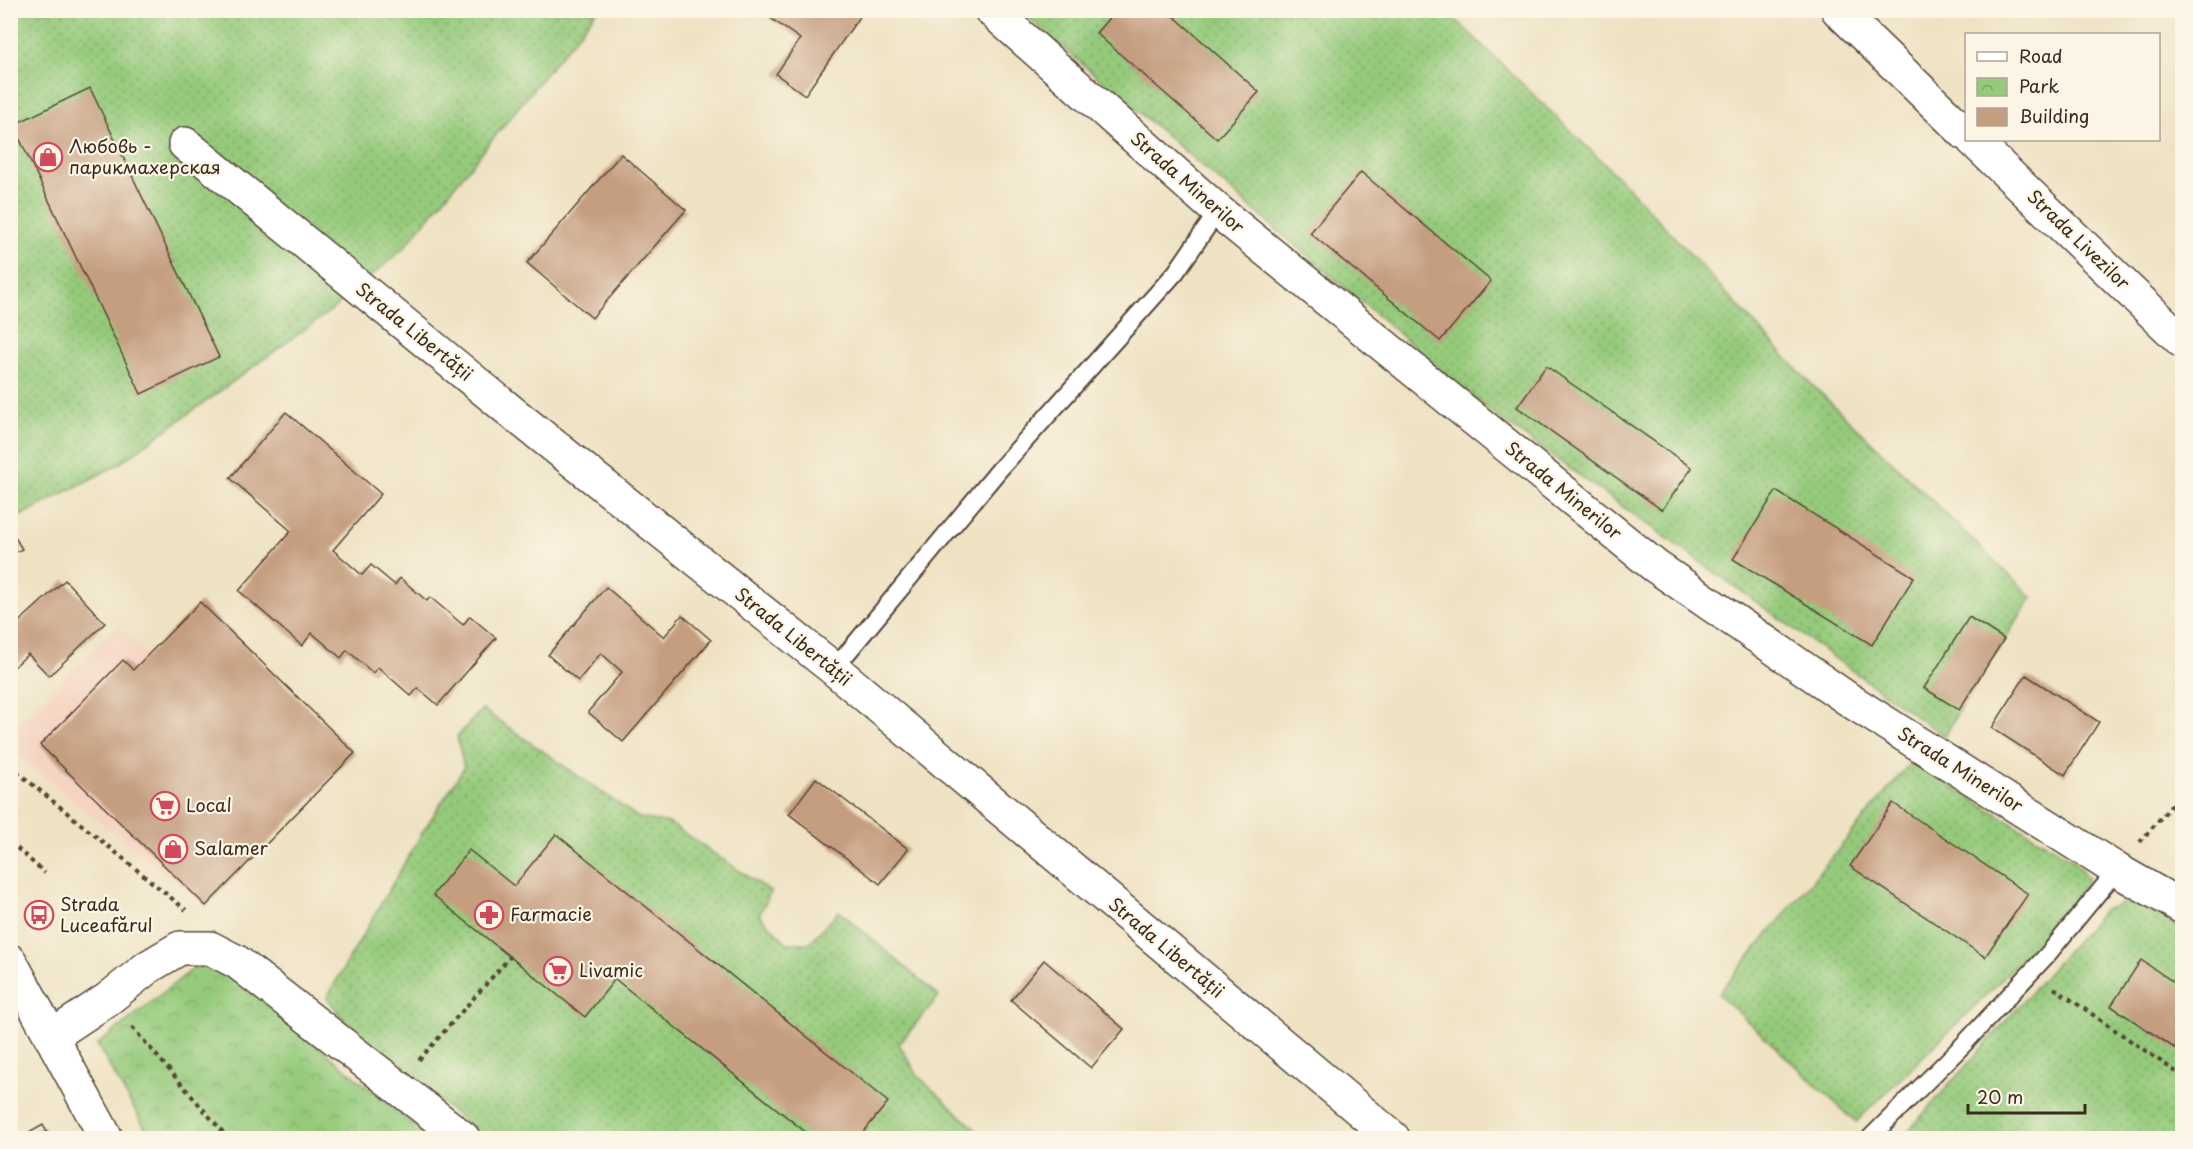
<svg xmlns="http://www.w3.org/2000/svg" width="2193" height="1149" font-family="'Playpen Sans',sans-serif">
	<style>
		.built { fill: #f4d3c1 }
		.park { fill: url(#park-crowns); stroke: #687a4c; stroke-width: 1.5 }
		.garden { fill: url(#garden-dots); stroke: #687a4c; stroke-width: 1.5 }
		.building { fill: #c59e80 }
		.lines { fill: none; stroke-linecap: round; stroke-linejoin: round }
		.lane-casing { stroke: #564637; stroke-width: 20 }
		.street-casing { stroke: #564637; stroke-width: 36 }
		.secondary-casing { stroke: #564637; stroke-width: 36 }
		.path { stroke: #564637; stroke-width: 4; stroke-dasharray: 4.5 4.5; stroke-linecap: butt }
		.lane { stroke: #fff; stroke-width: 16 }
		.street { stroke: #fff; stroke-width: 33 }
		.secondary { stroke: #fff; stroke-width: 33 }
		.labels { text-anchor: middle; stroke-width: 4.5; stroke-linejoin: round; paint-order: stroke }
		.poi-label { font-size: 18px; fill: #3b2a1e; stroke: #fcf5e5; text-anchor: start }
		.street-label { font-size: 18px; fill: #3b2a1e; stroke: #fcf5e5 }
	</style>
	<defs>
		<pattern id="park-crowns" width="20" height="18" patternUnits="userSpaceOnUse" patternTransform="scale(1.5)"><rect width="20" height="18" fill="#95ca7b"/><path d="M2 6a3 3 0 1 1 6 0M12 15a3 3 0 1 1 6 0" fill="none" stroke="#7ba464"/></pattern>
		<pattern id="garden-dots" width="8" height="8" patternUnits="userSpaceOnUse" patternTransform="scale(1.5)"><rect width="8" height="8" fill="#95ca7b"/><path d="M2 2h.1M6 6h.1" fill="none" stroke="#7ba464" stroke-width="1.8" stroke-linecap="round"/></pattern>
	</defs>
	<rect width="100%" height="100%" fill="#fcf5e5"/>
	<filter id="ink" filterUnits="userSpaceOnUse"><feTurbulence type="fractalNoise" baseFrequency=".0167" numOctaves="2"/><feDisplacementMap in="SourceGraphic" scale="12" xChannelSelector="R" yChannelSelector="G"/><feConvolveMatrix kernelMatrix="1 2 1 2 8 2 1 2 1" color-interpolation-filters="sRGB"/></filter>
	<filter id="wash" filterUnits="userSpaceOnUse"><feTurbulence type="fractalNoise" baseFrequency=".008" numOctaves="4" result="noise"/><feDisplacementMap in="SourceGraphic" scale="24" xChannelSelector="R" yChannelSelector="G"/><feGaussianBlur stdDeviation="1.35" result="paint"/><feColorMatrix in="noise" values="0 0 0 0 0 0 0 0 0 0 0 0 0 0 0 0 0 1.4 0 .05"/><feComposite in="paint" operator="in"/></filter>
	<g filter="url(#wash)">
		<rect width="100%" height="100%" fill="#eee2c3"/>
		<polygon class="built" points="118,626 148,655 134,670 289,821 206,906 19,757 11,755 11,731"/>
		<polygon class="park" points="215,961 429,1138 151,1138 97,1045 194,968"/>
		<g class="garden">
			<polygon points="11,11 597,11 404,248 333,309 119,464 11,521"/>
			<polygon points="1020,11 1447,11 1627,186 1804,377 2032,597 1959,710 1945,737 1492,413"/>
			<polygon points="482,709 639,818 669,823 771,892 759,915 787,943 809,943 839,911 939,996 899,1044 918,1076 985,1138 486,1138 351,1031 327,997 422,833 464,768 457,737"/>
			<polygon points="1911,762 2072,859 2088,878 2076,900 1997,984 1856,1122 1718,994"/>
			<polygon points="2134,900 2182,929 2182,1138 1902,1138 2104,910"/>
		</g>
		<g id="blocks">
			<g class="building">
				<polygon points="759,10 864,10 805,95 776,74 800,39"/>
				<polygon points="1116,10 1167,10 1259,92 1217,139 1096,33"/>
				<polygon points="90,88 219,357 141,394 13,125"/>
				<polygon points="621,154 686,210 592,318 527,263"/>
				<polygon points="1361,172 1491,281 1440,341 1310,233"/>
				<polygon points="1546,366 1692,468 1662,510 1517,407"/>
				<polygon points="286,412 381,494 333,550 362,575 371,565 395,585 400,578 427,601 430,597 463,625 470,616 496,638 438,705 418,688 411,696 378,667 373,673 347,650 341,658 312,633 302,646 239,591 291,531 230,478"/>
				<polygon points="1776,491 1914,577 1872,645 1733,559"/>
				<polygon points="10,529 22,549 10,555"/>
				<polygon points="65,580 105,623 49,676 28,654 12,669 10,667 10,630"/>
				<polygon points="606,587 664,637 682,615 711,640 623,742 588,712 622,672 601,653 578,681 548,655"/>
				<polygon points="200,602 355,753 206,906 40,745 123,660 133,670"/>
				<polygon points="1969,617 2004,639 1959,710 1924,688"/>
				<polygon points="2026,675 2099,722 2065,775 1992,728"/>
				<polygon points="816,778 908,849 880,884 789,814"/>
				<polygon points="1893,803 2028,894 1985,957 1850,866"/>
				<polygon points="556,834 888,1102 861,1135 865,1138 813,1138 615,979 585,1017 433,895 469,850 514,886"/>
				<polygon points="1044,960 1124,1029 1091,1068 1011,1000"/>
				<polygon points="2141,960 2182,988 2182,1053 2111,1006"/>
				<polygon points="43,1125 50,1138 20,1138"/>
			</g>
		</g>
	</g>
	<g filter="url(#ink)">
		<use href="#blocks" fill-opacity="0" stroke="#564637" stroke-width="1.5"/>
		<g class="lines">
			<g class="lane-casing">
				<g id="lane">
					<polyline points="834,669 999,470 1176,272 1218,211"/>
					<polyline points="1870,1138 1963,1045 2048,954 2117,870"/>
				</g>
			</g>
			<g class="street-casing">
				<g id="street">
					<polyline points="1838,10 1966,134"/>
					<polyline points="1973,140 2182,341"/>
					<polyline points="185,144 514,414 834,669 1393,1138"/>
					<polyline points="10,961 106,1138"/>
					<polyline points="51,1037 108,999 148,967 180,948 210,948 237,962 463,1138"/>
				</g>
			</g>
			<g class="secondary-casing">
				<polyline id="secondary" points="991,10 1218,211 1655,566 1851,701 2117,870 2182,907"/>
			</g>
			<g class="path">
				<polyline points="10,766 186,910"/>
				<polyline points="10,842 45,873"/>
				<polyline points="2140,842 2182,793"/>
				<polyline points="2054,988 2182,1076"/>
				<polyline points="132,1027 228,1138"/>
				<polyline points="419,1060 510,957"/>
			</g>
			<use href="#lane" class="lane"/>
			<use href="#street" class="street"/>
			<use href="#secondary" class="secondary"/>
		</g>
	</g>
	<defs>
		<g id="shop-ring" transform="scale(1.5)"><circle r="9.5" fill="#fcf5e5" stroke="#d1495b" stroke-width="1.5"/><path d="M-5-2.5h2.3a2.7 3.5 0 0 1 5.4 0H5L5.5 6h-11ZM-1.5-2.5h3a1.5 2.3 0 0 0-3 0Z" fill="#d1495b"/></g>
		<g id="supermarket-ring" transform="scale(1.5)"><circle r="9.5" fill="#fcf5e5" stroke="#d1495b" stroke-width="1.5"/><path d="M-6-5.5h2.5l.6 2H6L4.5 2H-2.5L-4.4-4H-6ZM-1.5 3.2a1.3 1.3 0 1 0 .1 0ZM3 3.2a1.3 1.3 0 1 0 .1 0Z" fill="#d1495b"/></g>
		<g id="bus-ring" transform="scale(1.5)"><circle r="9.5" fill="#fcf5e5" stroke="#d1495b" stroke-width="1.5"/><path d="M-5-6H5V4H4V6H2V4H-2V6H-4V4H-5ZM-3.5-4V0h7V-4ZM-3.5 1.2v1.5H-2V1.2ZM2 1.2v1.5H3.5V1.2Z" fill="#d1495b"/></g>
		<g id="pharmacy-ring" transform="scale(1.5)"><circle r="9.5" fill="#fcf5e5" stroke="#d1495b" stroke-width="1.5"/><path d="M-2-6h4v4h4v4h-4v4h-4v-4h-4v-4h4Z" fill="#d1495b"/></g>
	</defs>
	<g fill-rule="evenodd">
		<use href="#shop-ring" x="48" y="157"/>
		<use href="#supermarket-ring" x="165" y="806"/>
		<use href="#shop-ring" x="173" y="849"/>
		<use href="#bus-ring" x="39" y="915"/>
		<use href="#pharmacy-ring" x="489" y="915"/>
		<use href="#supermarket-ring" x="558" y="971"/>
	</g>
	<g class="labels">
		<g class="poi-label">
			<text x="69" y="153">Любовь -<tspan x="69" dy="21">парикмахерская</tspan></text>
			<text x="186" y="812">Local</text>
			<text x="194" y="855">Salamer</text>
			<text x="60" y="911">Strada<tspan x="60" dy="21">Luceafărul</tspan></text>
			<text x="510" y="921">Farmacie</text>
			<text x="579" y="977">Livamic</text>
		</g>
		<g class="street-label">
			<text transform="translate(1187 183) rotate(41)" y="6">Strada Minerilor</text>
			<text transform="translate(2078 240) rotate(44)" y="6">Strada Livezilor</text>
			<text transform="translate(414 332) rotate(39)" y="6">Strada Libertății</text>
			<text transform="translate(1563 491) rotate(39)" y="6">Strada Minerilor</text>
			<text transform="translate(793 637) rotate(39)" y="6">Strada Libertății</text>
			<text transform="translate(1960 770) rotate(32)" y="6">Strada Minerilor</text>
			<text transform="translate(1166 948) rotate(40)" y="6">Strada Libertății</text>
		</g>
	</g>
	<rect width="2193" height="1149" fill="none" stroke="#fcf5e5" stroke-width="36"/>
	<rect x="1965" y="33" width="195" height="108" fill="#fcf5e5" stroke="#afa495" stroke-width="1.5"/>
	<rect x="1977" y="52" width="30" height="9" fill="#ffffff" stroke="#afa495" stroke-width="1.5"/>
	<text x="2019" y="63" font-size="18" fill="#3b2a1e">Road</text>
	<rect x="1977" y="78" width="30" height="18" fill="url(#park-crowns)" stroke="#afa495" stroke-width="1.5"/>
	<text x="2019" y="93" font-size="18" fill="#3b2a1e">Park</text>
	<rect x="1977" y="108" width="30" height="18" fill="#c59e80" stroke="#afa495" stroke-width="1.5"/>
	<text x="2019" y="123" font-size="18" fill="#3b2a1e">Building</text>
	<path d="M1968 1104v9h117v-9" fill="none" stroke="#3b2a1e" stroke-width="3"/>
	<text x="1977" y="1104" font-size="18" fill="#3b2a1e" stroke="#fcf5e5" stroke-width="4.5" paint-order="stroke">20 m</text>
</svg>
